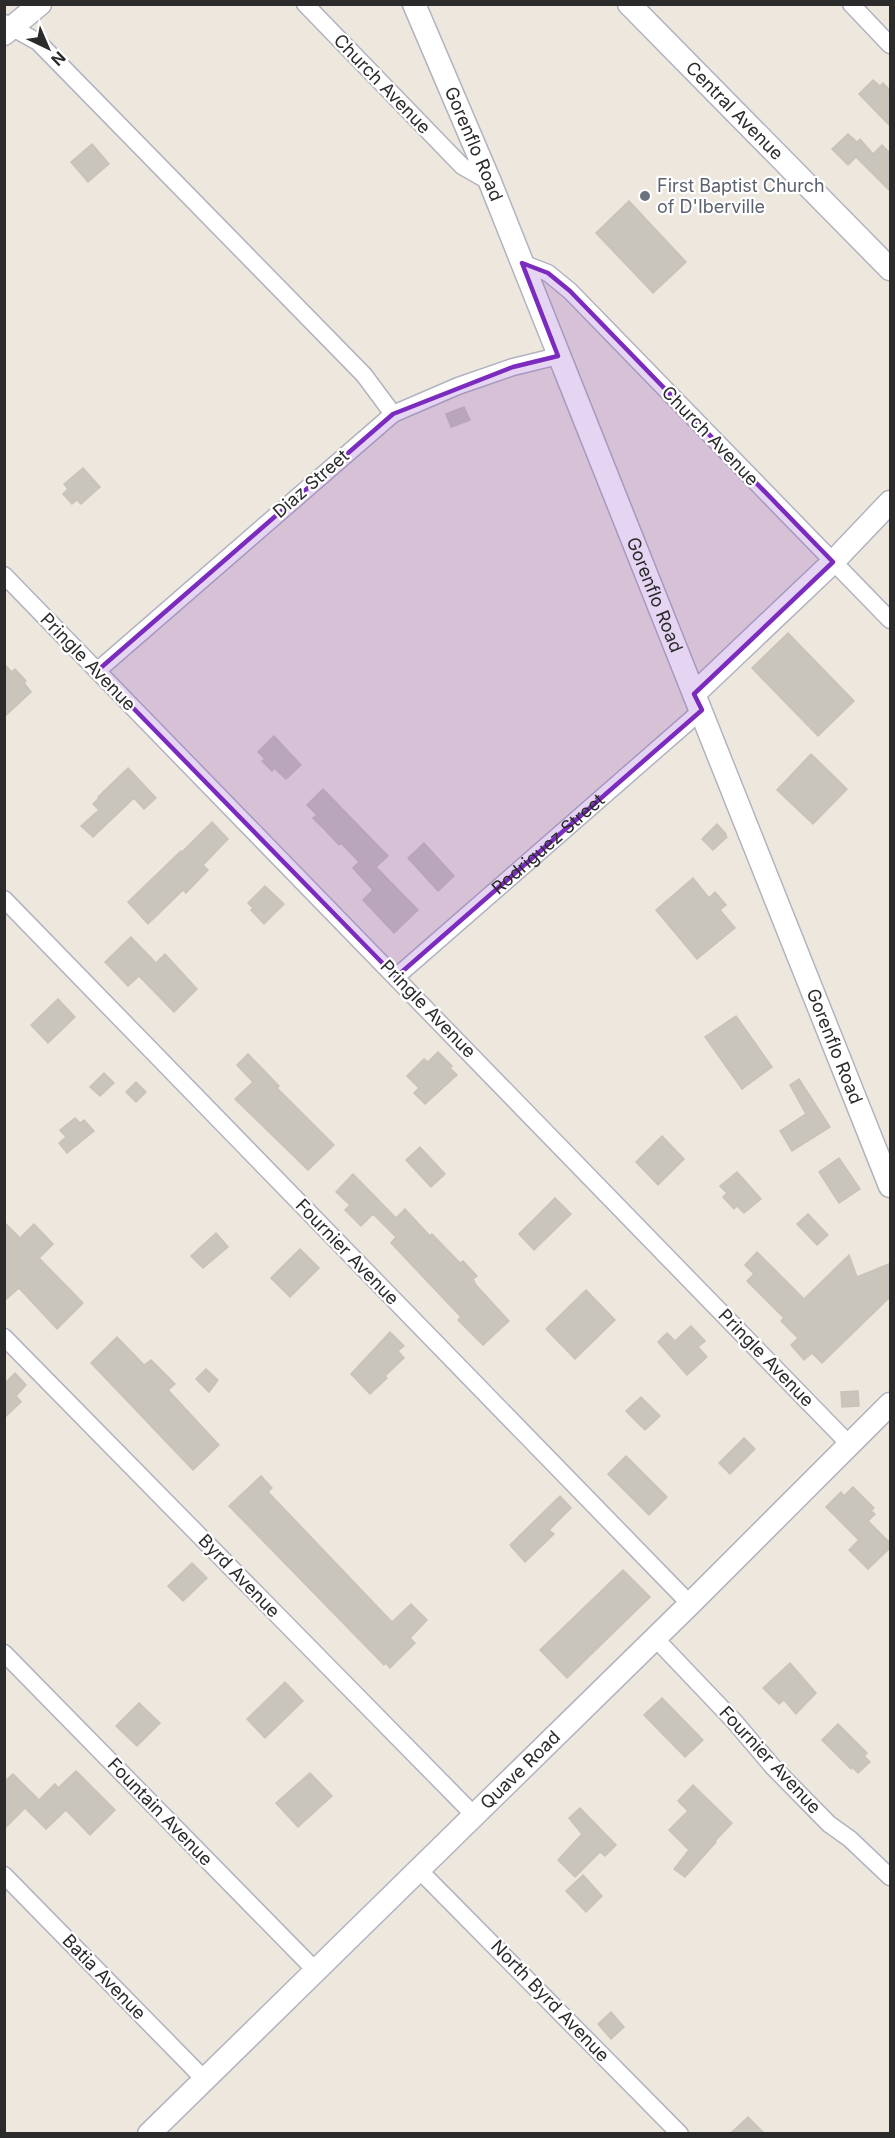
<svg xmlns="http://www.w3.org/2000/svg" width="895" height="2138" font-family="Inter,sans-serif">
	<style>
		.building { fill: #c9c5bc; stroke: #c8c3b7; stroke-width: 1.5 }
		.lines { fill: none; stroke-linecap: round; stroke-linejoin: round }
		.street-casing { stroke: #b1b4bf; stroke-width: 19 }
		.secondary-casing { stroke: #b1b4bf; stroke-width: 25 }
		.street { stroke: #fff; stroke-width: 16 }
		.secondary { stroke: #fff; stroke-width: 22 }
		.marked { fill: #7b2cbf; fill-opacity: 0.2; stroke: #7b2cbf; stroke-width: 4.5; stroke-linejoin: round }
		.worship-dot { fill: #6b7280; stroke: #fff; stroke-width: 2 }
		.labels { text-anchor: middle; stroke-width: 4.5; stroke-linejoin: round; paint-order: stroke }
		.street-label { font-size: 18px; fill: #2b2b2b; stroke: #fff }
		.worship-label { font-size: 18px; fill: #5b616d; stroke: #fff; text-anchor: start }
	</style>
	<rect width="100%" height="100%" fill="#ede7de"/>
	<g class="building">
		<polygon points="873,80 880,86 883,83 891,91 891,127 859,94"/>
		<polygon points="848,134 857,142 860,139 873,154 882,145 891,154 891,192 856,157 848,165 832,149"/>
		<polygon points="92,144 109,164 88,182 71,162"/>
		<polygon points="629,201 686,262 653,293 596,233"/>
		<polygon points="464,407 470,420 451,427 446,414"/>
		<polygon points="83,468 100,487 81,504 77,500 72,504 63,494 68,489 64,484"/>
		<polygon points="788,633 854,701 818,736 752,668"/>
		<polygon points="4,664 12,672 15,669 26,681 24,683 31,692 4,717"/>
		<polygon points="274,736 301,765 286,779 274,768 272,771 262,761 265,759 258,752"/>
		<polygon points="811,754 847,789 813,824 777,790"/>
		<polygon points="128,768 156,798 144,809 134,798 93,837 81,826 99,810 93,804 99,798 98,797"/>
		<polygon points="323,789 388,856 376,867 418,910 394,933 363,900 373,890 353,868 359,862 341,843 339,845 326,831 313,818 317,815 307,805"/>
		<polygon points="212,822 228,839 203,865 208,870 186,893 183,890 148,924 128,902 181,851 182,852"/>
		<polygon points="717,824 726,834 725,835 727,837 713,850 702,839"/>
		<polygon points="424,843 454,876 438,891 408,858"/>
		<polygon points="693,878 709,898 715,892 726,905 720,910 735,928 697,959 656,910"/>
		<polygon points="265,886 284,904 264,924 251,910 253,908 248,903"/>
		<polygon points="131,937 156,963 165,954 197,989 174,1012 139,976 128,986 105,962"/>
		<polygon points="58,999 75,1017 48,1043 31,1025"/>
		<polygon points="736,1016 772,1067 742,1089 705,1037"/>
		<polygon points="438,1052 452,1066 450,1068 457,1075 425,1104 414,1093 419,1088 407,1076 424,1059 428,1062"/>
		<polygon points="248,1054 279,1086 277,1088 334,1145 308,1170 235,1099 253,1082 237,1065"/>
		<polygon points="104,1073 114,1083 100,1096 90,1087"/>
		<polygon points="799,1079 830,1127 792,1151 780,1131 806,1114 790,1085"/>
		<polygon points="136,1082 146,1092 136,1102 126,1092"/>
		<polygon points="75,1118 80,1123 84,1120 94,1131 67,1153 59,1143 66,1137 60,1130"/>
		<polygon points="662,1136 684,1159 658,1185 636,1162"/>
		<polygon points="420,1147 445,1174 431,1187 406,1160"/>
		<polygon points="839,1158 860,1189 839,1203 819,1172"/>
		<polygon points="737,1172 761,1199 744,1213 737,1206 734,1209 723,1197 727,1193 720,1186"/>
		<polygon points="353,1174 396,1218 405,1209 430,1236 432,1234 460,1263 463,1261 477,1276 473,1279 476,1285 509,1321 483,1345 458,1320 461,1317 391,1243 396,1237 373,1214 361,1226 345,1210 350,1205 336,1192"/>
		<polygon points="555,1198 571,1214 534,1250 519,1234"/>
		<polygon points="808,1214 828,1235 817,1245 797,1224"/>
		<polygon points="4,1222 20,1238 34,1224 53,1244 39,1258 83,1303 57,1329 19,1288 4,1301"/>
		<polygon points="216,1233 228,1247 203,1268 191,1256"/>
		<polygon points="300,1249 319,1268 290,1297 271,1278"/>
		<polygon points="757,1252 804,1299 849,1255 857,1277 891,1263 891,1296 822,1363 812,1353 804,1360 791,1345 798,1338 781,1321 784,1318 747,1281 754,1274 745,1265"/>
		<polygon points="586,1290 615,1320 575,1359 546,1329"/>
		<polygon points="691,1326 705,1341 698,1347 707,1357 687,1375 658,1342 667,1333 675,1341"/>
		<polygon points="390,1332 404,1346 398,1351 404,1358 385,1376 387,1378 370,1394 351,1374"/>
		<polygon points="117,1337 144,1365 151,1360 175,1384 168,1390 219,1445 193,1470 91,1363"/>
		<polygon points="206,1369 218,1380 209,1392 196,1379"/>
		<polygon points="15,1373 26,1385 16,1396 21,1402 4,1418 4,1384"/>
		<polygon points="858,1391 859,1406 842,1407 841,1392"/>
		<polygon points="641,1397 660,1416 645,1430 626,1411"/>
		<polygon points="744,1438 755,1449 730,1474 719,1463"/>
		<polygon points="626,1456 667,1497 649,1515 608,1474"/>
		<polygon points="261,1476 272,1488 268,1492 392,1622 411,1604 427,1620 410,1638 415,1643 390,1668 386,1663 384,1665 229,1506"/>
		<polygon points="853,1487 874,1508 871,1511 875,1514 868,1521 891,1544 891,1547 868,1569 849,1550 859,1540 826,1507 841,1492 844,1496"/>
		<polygon points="560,1496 571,1508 549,1530 554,1534 525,1562 510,1545"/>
		<polygon points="192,1563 207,1578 183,1601 168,1586"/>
		<polygon points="623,1570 650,1597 567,1678 540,1650"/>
		<polygon points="790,1663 816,1693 796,1714 784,1700 779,1704 763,1688"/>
		<polygon points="285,1682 303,1701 265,1738 247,1719"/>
		<polygon points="662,1698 703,1740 685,1757 644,1715"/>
		<polygon points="139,1703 160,1723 137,1746 116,1726"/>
		<polygon points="838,1724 867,1753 864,1756 870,1762 858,1773 852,1767 851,1769 822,1740"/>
		<polygon points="76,1771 115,1810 90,1835 66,1810 46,1829 25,1808 4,1829 4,1782 13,1774 39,1800 55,1784 58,1788"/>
		<polygon points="310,1773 332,1796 298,1827 276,1803"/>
		<polygon points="693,1785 732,1823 715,1841 716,1842 685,1877 674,1869 689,1850 669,1830 688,1811 678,1801"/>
		<polygon points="580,1808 616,1845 605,1856 600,1852 575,1877 558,1860 582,1834 569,1818"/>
		<polygon points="583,1875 602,1896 586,1912 566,1891"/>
		<polygon points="611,2012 624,2027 611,2039 598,2024"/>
		<polygon points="748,2117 764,2133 731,2133"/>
	</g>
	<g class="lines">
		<g class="street-casing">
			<g id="street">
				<polyline points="305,4 462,166 490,182"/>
				<polyline points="851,4 890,45"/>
				<polyline points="4,23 38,42 364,375 393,414"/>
				<polyline points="522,263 548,273 570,291 890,620"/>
				<polyline points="4,575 850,1445"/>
				<polyline points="97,671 393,414 458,386 513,367 558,356"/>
				<polyline points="4,899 690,1604"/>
				<path id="s1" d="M396 977 702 710"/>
				<polyline points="4,1337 474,1815"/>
				<polyline points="655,1638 734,1721 773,1767 829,1824 850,1839 890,1877"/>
				<polyline points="4,1653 316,1971"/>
				<polyline points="419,1870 680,2134"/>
				<polyline points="4,1875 204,2079"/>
			</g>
		</g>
		<g class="secondary-casing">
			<g id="secondary">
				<path id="s2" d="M414 4 490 182 890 1186"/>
				<path id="s3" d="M629 4 890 269"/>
				<polyline points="4,34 40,4"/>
				<polyline points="694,694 833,562 890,502"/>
				<path id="s4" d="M149 2134 690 1604 890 1404"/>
			</g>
		</g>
		<use href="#street" class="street"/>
		<use href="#secondary" class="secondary"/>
	</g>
	<path class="marked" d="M522 263 548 273 570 291 833 562 694 694 702 710 396 977 97 671 393 414 513 367 558 356Z"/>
	<circle class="worship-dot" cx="645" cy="196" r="6"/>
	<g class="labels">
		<g class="street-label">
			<text transform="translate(382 84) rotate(46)" y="6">Church Avenue</text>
			<text dy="6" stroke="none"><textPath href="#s3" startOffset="150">Central Avenue</textPath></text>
			<text dy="6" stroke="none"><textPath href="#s2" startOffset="152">Gorenflo Road</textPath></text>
			<text transform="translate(710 436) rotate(46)" y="6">Church Avenue</text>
			<text transform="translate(311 484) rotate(-41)" y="6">Diaz Street</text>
			<text dy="6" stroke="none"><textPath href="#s2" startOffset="638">Gorenflo Road</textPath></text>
			<text transform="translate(88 662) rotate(46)" y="6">Pringle Avenue</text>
			<text dy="6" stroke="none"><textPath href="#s1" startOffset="202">Rodriguez Street</textPath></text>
			<text transform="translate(428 1009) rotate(46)" y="6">Pringle Avenue</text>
			<text dy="6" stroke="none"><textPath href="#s2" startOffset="1124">Gorenflo Road</textPath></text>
			<text transform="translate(347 1252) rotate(46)" y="6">Fournier Avenue</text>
			<text transform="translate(766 1358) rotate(46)" y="6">Pringle Avenue</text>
			<text transform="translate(239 1576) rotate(46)" y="6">Byrd Avenue</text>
			<text transform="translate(770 1760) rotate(47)" y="6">Fournier Avenue</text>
			<text dy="6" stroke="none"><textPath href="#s4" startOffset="520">Quave Road</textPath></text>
			<text transform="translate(160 1812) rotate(46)" y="6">Fountain Avenue</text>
			<text transform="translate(104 1977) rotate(46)" y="6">Batia Avenue</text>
			<text transform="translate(550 2001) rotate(46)" y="6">North Byrd Avenue</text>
		</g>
		<g class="worship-label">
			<text x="657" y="192">First Baptist Church<tspan x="657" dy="21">of D'Iberville</tspan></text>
		</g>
	</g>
	<rect width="895" height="2138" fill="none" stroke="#2b2b2b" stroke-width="12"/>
	<g transform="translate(48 48) rotate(136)" stroke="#ffffff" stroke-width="4.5" paint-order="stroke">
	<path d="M0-4.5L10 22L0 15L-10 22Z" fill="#2b2b2b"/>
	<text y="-9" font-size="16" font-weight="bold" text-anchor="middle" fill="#2b2b2b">N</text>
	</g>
</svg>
